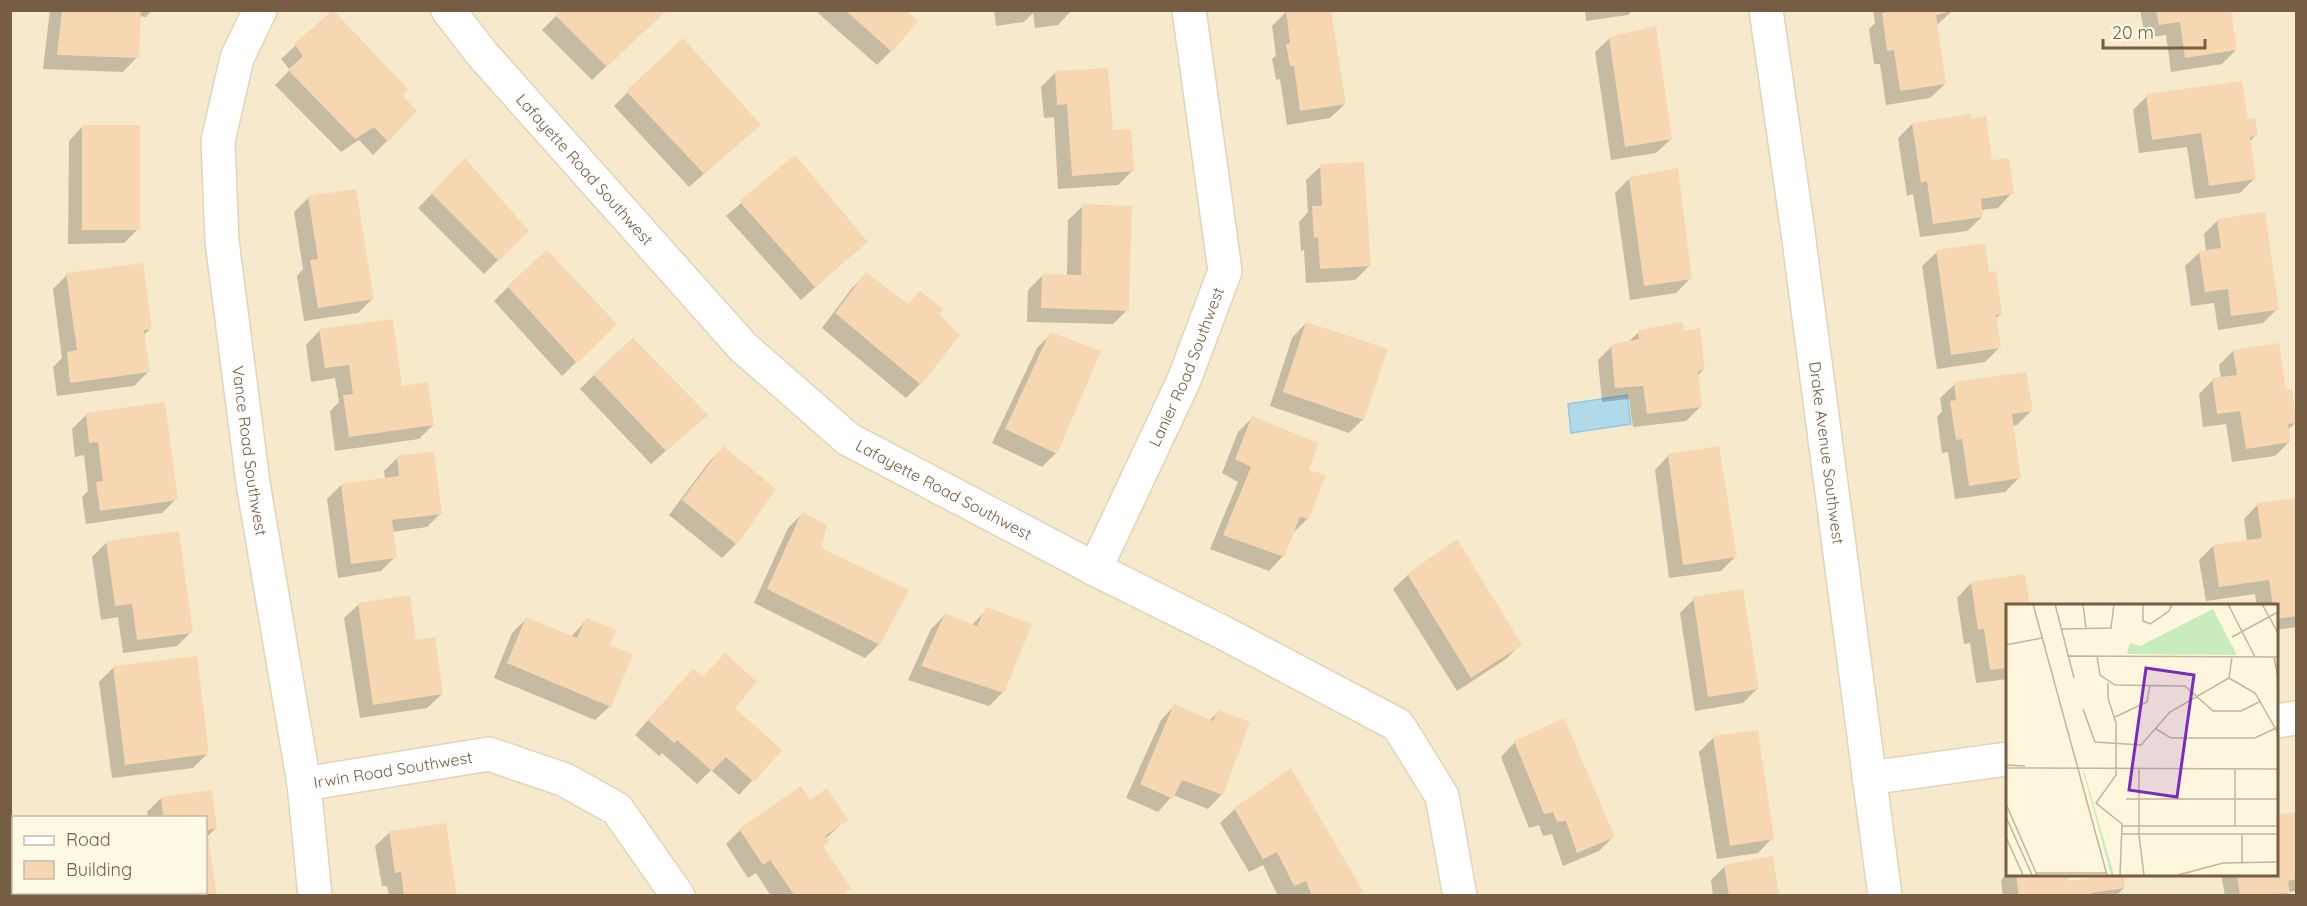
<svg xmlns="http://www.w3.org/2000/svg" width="2307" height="906" font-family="Quicksand,sans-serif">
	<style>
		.residential { fill: #f7e9cb; fill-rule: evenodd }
		.water { fill: #b0d9e9; stroke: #96c7dc; stroke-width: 1.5 }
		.shadow { fill: #0003 }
		.building { fill: #f6d7b2 }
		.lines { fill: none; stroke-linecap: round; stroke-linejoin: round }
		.minor-casing { stroke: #e3d3b9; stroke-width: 36 }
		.tertiary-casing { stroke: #e3d3b9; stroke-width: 36 }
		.minor { stroke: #fff; stroke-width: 33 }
		.tertiary { stroke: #fff; stroke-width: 33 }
		.labels { text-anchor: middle; stroke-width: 6; stroke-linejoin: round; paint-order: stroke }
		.street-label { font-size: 16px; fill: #765d44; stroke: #fff9e5 }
		.inset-road { fill: none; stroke: #c4b49b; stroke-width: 1.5 }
		.view { fill: #7b2cbf; fill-opacity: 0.15; stroke: #7b2cbf; stroke-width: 3 }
		.inset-edge { fill: none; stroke: #765d44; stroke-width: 3 }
	</style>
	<rect width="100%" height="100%" fill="#fef6dd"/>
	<path class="residential" d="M10 11H2296V895H11ZM2007 606H2276V874H2007ZM14 818H206V892H14Z"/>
	<polygon class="water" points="1627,395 1631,424 1571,433 1568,404"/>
	<g class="shadow">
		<polygon points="50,10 152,10 146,17 139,16 137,57 123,72 43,69"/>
		<polygon points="562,10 665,10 592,80 542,30"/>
		<polygon points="820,10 904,10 891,51 877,65 818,13"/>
		<polygon points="994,10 1072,10 1058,25 1035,28 1033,13 1024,22 996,26"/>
		<polygon points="1585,10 1633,10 1628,15 1586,21"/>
		<polygon points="1873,10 1953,10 1936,26 1945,84 1930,98 1886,105 1880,64 1874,64 1869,29 1875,23"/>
		<polygon points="2140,10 2234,10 2230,14 2236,50 2222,64 2171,72 2166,35 2145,38"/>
		<polygon points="332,12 401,96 387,141 373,155 359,140 341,152 275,85 290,70 281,59"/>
		<polygon points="1286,12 1345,104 1330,118 1287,125 1280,79 1276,80 1272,59 1276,55 1272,26"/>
		<polygon points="1610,38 1671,139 1656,153 1611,160 1595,52"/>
		<polygon points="1055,73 1111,132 1132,171 1118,185 1058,189 1054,117 1044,118 1041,87"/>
		<polygon points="628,92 759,125 689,187 614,106"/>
		<polygon points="2147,96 2246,121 2256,135 2249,142 2254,179 2240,193 2195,199 2187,147 2139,153 2133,110"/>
		<polygon points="1912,124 1991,162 2012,193 1998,208 1981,210 1982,217 1967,231 1920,237 1913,194 1907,196 1898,138"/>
		<polygon points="83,126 138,229 124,243 68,244 69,141"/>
		<polygon points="794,157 866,242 801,300 726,216"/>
		<polygon points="465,160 527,231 484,274 418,208"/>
		<polygon points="1321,166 1369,266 1355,280 1306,283 1304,250 1301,251 1299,222 1308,212 1306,180"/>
		<polygon points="1629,179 1690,279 1676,293 1630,300 1615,193"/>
		<polygon points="308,198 372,299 358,313 304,321 297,276 303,269 294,212"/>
		<polygon points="1083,206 1127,310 1113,324 1027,322 1028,290 1042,276 1067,276 1068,220"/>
		<polygon points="2218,220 2277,309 2263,323 2218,330 2214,303 2191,306 2185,266 2200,252 2206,251 2204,234"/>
		<polygon points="1937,252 1988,274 2001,314 1995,319 1999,348 1985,362 1937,369 1922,266"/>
		<polygon points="866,274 907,306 938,314 958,335 920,384 906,398 822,328 852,288"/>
		<polygon points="67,275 151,328 143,336 148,372 134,386 57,396 53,367 62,358 53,289"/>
		<polygon points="508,287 615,324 562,376 494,301"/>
		<polygon points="1306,323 1363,419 1349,433 1270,406 1292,338"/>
		<polygon points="320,330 401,388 433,425 419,439 335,451 330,411 339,402 335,378 311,382 306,345"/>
		<polygon points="1639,332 1683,332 1704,369 1697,376 1700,407 1686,421 1633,427 1629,399 1602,402 1598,360 1612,346 1627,343"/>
		<polygon points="1051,334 1056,453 1042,467 992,443 1037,348"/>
		<polygon points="2233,351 2284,392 2296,422 2288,430 2289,442 2275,456 2232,462 2226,424 2203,427 2199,394 2213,380 2221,378 2219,365"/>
		<polygon points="594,375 706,415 651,464 580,389"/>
		<polygon points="1955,384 2031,411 2017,425 2012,426 2019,478 2005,492 1955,499 1948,452 1942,453 1937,417 1942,411 1940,398"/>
		<polygon points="86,415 176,499 162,513 86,524 82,497 88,491 84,455 75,457 72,429"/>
		<polygon points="1252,418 1307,472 1308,518 1294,532 1283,556 1269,571 1210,549 1238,482 1222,473 1238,432"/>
		<polygon points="723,448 774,489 736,544 722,558 669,515 709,462"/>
		<polygon points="1669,455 1735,557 1721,571 1669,578 1655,470"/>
		<polygon points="398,457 441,513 427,527 392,532 395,557 381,571 338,578 327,499 341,485 385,479 384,471"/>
		<polygon points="2296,499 2296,627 2276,630 2276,606 2257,606 2255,594 2206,601 2199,560 2213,546 2247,541 2244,519 2258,504"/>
		<polygon points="802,514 820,549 879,644 865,658 754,603 788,528"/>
		<polygon points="1457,541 1520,645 1506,659 1457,691 1393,589 1408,575"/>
		<polygon points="106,543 191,632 177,646 123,653 118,617 101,620 92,557"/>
		<polygon points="1971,583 2028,606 2007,606 2007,679 1976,683 1970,643 1964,644 1957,598"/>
		<polygon points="1694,599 1757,689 1743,703 1695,711 1680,613"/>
		<polygon points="359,604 415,642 442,694 427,708 360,718 344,618"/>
		<polygon points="987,609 1003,692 989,706 908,680 931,629 945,615 972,625"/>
		<polygon points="526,619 571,637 586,620 608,645 610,706 595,720 494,678 512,633"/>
		<polygon points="113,668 207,754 193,768 112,778 99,682"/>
		<polygon points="679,685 733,708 780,750 739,795 711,770 697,784 662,753 659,756 635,735"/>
		<polygon points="1175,705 1209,721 1218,712 1222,794 1208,809 1173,795 1158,812 1126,798 1161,720"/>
		<polygon points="1713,738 1772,838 1758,853 1717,859 1699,752"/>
		<polygon points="1515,742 1613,837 1599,851 1563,866 1552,834 1543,836 1539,825 1529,828 1501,757"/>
		<polygon points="1291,770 1361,891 1356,896 1292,896 1292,894 1278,896 1263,865 1249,872 1220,823 1235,809"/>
		<polygon points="211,792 216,828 207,837 215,896 125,896 125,892 206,892 206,818 148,818 147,812 161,798"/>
		<polygon points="810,802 846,820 825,839 827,842 822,847 849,888 842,896 771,896 756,873 748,878 726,844 740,830"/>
		<polygon points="2296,814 2296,891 2289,892 2285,896 2225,896 2221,874 2276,874 2276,817"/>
		<polygon points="390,832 455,896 389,896 387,886 382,886 375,846"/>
		<polygon points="1725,866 1777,896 1713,896 1711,880"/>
		<polygon points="2007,874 2066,874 2067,883 2096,879 2095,874 2122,874 2124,888 2116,896 2003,896 2001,880"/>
	</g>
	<g class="building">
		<polygon points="62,10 141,10 139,58 57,55"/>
		<polygon points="333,10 408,89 403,96 417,111 388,142 374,127 355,139 288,70 303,56 294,44"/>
		<polygon points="560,10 667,10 607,67 555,15"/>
		<polygon points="845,10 906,10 918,21 892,52"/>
		<polygon points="1286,10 1331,10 1346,104 1300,111 1294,66 1290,66 1286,44 1290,43"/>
		<polygon points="1888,10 1956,10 1936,15 1946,84 1900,91 1894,50 1887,51 1882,13 1889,12"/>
		<polygon points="2156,10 2231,10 2237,50 2185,58 2180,22 2159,25"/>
		<polygon points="1656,26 1672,139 1625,147 1609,37"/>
		<polygon points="683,38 761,125 704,174 626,91"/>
		<polygon points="1108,68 1113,130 1131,129 1134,171 1072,176 1067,104 1057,105 1055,71"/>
		<polygon points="2242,81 2248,119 2255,118 2258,136 2250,137 2256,179 2209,186 2201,133 2152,140 2146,94"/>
		<polygon points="1970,114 1971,119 1986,116 1992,160 2009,158 2014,194 1981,199 1983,217 1933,224 1927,181 1921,183 1912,123"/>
		<rect x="82" y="125" width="58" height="105"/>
		<polygon points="795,155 868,242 815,287 739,201"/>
		<polygon points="465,158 529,231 499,261 431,193"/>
		<polygon points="1364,162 1371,266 1320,269 1318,237 1314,238 1312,206 1322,206 1320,164"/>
		<polygon points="1678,168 1692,279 1644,286 1629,177"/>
		<polygon points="356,189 374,299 318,308 310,260 318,259 308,196"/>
		<polygon points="1082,204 1132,206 1129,311 1041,308 1042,274 1081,275"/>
		<polygon points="2265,212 2279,310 2231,316 2228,289 2205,292 2199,251 2221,248 2217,219"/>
		<polygon points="1985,243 1989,272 1996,271 2002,314 1996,315 2001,348 1951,355 1936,250"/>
		<polygon points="547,250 617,324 577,363 507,286"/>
		<polygon points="143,263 152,329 144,330 150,372 70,383 67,352 77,350 66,273"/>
		<polygon points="866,272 908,304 920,291 943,309 939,314 960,335 921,385 835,313"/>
		<polygon points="393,319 402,386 428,382 434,425 349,437 343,395 353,394 349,365 325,368 319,329"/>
		<polygon points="1306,322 1388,349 1364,420 1283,392"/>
		<polygon points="1683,322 1684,331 1700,328 1705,370 1698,371 1702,407 1647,414 1643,386 1615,388 1611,345 1639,339 1638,330"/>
		<polygon points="1050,332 1101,351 1057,454 1005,429"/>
		<polygon points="633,338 708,415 666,451 593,374"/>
		<polygon points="2279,343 2286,390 2292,389 2296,418 2296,423 2288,424 2291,442 2246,449 2240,411 2217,414 2212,378 2237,375 2233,350"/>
		<polygon points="2026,372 2033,411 2012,414 2021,478 1969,486 1962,439 1956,440 1950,401 1956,400 1954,382"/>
		<polygon points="165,402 178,500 100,511 96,482 103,481 98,442 89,443 86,413"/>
		<polygon points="1252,416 1318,443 1309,470 1326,475 1309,519 1300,517 1284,557 1223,535 1251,467 1235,459"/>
		<polygon points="723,446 776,489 737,545 682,500"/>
		<polygon points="1719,446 1737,557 1683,565 1668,454"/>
		<polygon points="434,451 442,514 392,520 397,558 351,564 341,484 399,476 397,456"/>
		<polygon points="2296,498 2296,616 2276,619 2276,606 2273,606 2269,580 2219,587 2213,545 2262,538 2257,503"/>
		<polygon points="802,512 827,525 821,548 909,590 880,645 767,589"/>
		<polygon points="179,531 193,633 137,640 132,604 115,606 106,541"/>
		<polygon points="1457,539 1522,645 1471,678 1407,574"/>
		<polygon points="2025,574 2030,606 2007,606 2007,668 1990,670 1984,629 1978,630 1971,582"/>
		<polygon points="1743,589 1759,689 1708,697 1693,597"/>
		<polygon points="410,595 416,640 435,637 443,694 373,705 358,603"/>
		<polygon points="986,607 1032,624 1004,693 921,666 945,613 977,626"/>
		<polygon points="526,617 577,638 586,618 616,630 610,645 633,654 611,707 507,663"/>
		<polygon points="725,653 757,682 735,708 782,750 754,782 726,757 712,771 677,740 674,743 648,720 693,669 703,677"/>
		<polygon points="197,656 209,754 125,765 113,666"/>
		<polygon points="1174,704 1213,721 1218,710 1250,722 1223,795 1182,780 1173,799 1140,784"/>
		<polygon points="1564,718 1615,837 1577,853 1566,821 1557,822 1553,812 1544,814 1514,741"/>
		<polygon points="1758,730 1774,839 1730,846 1713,736"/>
		<polygon points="1291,768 1363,891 1354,896 1312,896 1306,881 1294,886 1277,852 1263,859 1234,808"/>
		<polygon points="801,786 810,800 827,788 848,820 825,836 829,842 823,846 851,888 841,896 795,896 770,860 763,865 739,829"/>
		<polygon points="212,790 217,828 207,830 217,896 141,896 140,892 206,892 206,818 163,818 161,797"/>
		<polygon points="2296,812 2296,879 2288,881 2290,893 2240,896 2237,874 2276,874 2276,815"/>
		<polygon points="446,823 457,896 404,896 401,872 395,873 389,831"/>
		<polygon points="1773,856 1779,896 1729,896 1724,865"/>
		<polygon points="2016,874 2068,874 2068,881 2123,874 2125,888 2091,893 2092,896 2019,896"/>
	</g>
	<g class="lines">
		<g class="minor-casing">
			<g id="minor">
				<path id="s1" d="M260 10 237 58 218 141 222 241 253 483 304 784 315 896"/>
				<path id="s2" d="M448 10 483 55 743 347 848 439 1095 569 1222 632 1398 725 1442 796 1460 896"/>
				<path id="s3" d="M1095 569 1184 380 1225 271 1189 10"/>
				<polyline points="2276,721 2296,718"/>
				<polyline points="1869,778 2007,759"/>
				<path id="s4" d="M304 784 489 754 565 780 617 809 678 896"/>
			</g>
		</g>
		<g class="tertiary-casing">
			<g id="tertiary">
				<path id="s5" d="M1766 10 1797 225 1885 896"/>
			</g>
		</g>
		<use href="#minor" class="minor"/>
		<use href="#tertiary" class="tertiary"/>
	</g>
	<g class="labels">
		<g class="street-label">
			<text dy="6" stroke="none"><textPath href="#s2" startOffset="210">Lafayette Road Southwest</textPath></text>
			<text dy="6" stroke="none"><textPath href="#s3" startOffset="222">Lanier Road Southwest</textPath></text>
			<text dy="6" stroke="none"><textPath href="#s1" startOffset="450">Vance Road Southwest</textPath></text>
			<text dy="6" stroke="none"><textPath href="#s5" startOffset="447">Drake Avenue Southwest</textPath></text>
			<text dy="6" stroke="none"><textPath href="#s2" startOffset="696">Lafayette Road Southwest</textPath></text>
			<text dy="6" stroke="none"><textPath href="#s4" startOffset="90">Irwin Road Southwest</textPath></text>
		</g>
	</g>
	<g transform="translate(2006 604)">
		<rect width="272" height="272" fill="#fef6dd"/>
		<path d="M207 5 231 51 121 50 124 39 134 42ZM77 167H78L108 271H105Z" fill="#c8ecbb"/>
		<path class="inset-road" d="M27 0 101 271M49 0 68 74M77 0 80 25M137 0V17L144 20 163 7 166 0M222 0 249 53M256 0 272 29M56 25 105 24 108 0M226 33 272 8M0 41 36 34M63 52 272 53M91 52 94 71 109 81 179 82 207 107H235L255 97M268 53 272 74M223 74 249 89 272 129M102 79V94L110 119V171L90 199 116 220 114 271M77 105 89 138 135 141 164 108 223 74 226 53M109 113 141 98 144 81M150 125 165 134H249L272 123M0 161 19 162M0 164 272 165M133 164V231L138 271M229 164V222M120 195H272M0 200 31 271M0 213 26 271M116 222H272M116 230H272M236 230V258M0 233 17 271M30 269H100M172 271 217 259 272 258"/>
		<path class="view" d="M140 64 188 71 171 193 123 186Z"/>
		<rect width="272" height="272" class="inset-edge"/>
	</g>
	<rect width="2307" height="906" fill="none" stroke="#765d44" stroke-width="24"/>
	<rect x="12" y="816" width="195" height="78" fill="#fff9e5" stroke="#c8bba5" stroke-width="1.5"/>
	<rect x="24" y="836" width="30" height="9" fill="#ffffff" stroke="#c8bba5" stroke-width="1.5"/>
	<text x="66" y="846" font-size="18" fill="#765d44">Road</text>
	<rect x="24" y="861" width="30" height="18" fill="#f6d7b2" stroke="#c8bba5" stroke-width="1.5"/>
	<text x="66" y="876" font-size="18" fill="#765d44">Building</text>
	<path d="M2103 39v9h102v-9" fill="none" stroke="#765d44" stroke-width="3"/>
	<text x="2112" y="39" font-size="18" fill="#765d44" stroke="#fff9e5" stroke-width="4.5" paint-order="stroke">20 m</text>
</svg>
